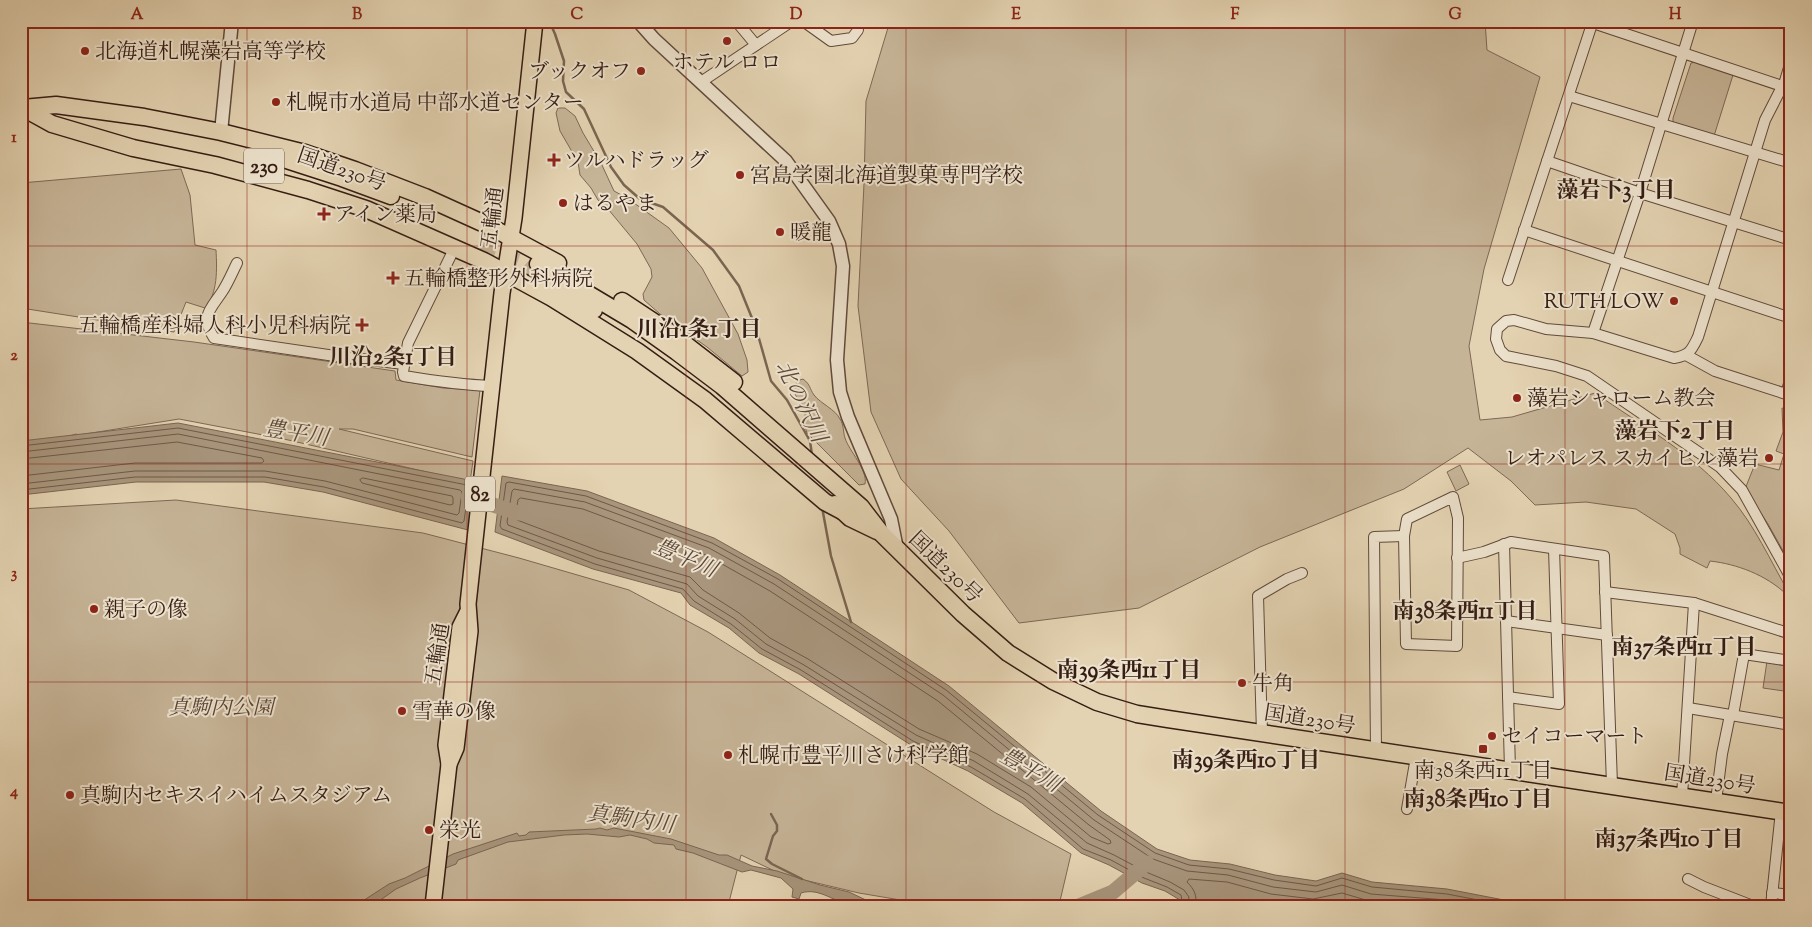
<svg xmlns="http://www.w3.org/2000/svg" width="1812" height="927" font-family="'Sorts Mill Goudy','Noto Serif JP',serif">
	<style>
		.green { fill: #c6b497; stroke: #7e6856 }
		.water { fill: #a8957c; stroke: #7a6552 }
		.lines { fill: none; stroke-linecap: round; stroke-linejoin: round }
		.shore { stroke: #6e5948; stroke-width: 1 }
		.stream { stroke: #7a6552; stroke-width: 2.5 }
		.river { stroke: #a8957c; stroke-width: 15 }
		.trunk-tunnel { stroke: #c1af92; stroke-width: 16; stroke-dasharray: 16 8; stroke-linecap: butt }
		.minor-casing { stroke: #614a3c; stroke-width: 12 }
		.tertiary-casing { stroke: #614a3c; stroke-width: 15 }
		.primary-casing { stroke: #351d14; stroke-width: 18 }
		.trunk-casing { stroke: #351d14; stroke-width: 19 }
		.minor { stroke: #ede2cd; stroke-width: 10 }
		.tertiary { stroke: #ede2cd; stroke-width: 12 }
		.primary { stroke: #e4d3b2; stroke-width: 15 }
		.trunk { stroke: #e4d3b2; stroke-width: 16 }
		.grid { fill: none; stroke: #8f2418; stroke-width: 1; stroke-opacity: 0.55 }
		.poi-dot { fill: #8f2418; stroke: #ede2cd; stroke-width: 2 }
		.labels { text-anchor: middle; stroke-width: 4; stroke-linejoin: round; paint-order: stroke }
		.shield { fill: #ede2cd; stroke: #6c584c; stroke-width: 1 }
		.shield-label { font-size: 20px; font-weight: bold; fill: #351d14 }
		.poi-label { font-size: 21px; fill: #351d14; stroke: #ede2cd; text-anchor: start }
		.street-label { font-size: 21px; fill: #351d14; stroke: #ede2cd }
		.park-label { font-size: 21px; font-style: italic; fill: #594335; stroke: #ede2cd }
		.neighbourhood-label { font-size: 22px; font-weight: bold; fill: #351d14; stroke: #ede2cd }
		.water-label { font-size: 22px; font-style: italic; fill: #5d4738; stroke: #ede2cd }
		.neatline { fill: none; stroke: #8f2418; stroke-width: 2 }
		.grid-label { font-size: 16px; text-anchor: middle; font-weight: bold; fill: #8f2418 }
	</style>
	<rect width="100%" height="100%" fill="#e4d3b2"/>
	<filter id="stains"><feTurbulence type="fractalNoise" baseFrequency=".004" numOctaves="4"/><feColorMatrix values="0 0 0 0 .2 0 0 0 0 .09 0 0 0 0 .02 0 0 0 .5 -.17"/></filter>
	<radialGradient id="worn" r=".72"><stop offset=".6" stop-color="#630" stop-opacity="0"/><stop offset="1" stop-color="#630" stop-opacity=".3"/></radialGradient>
	<g class="green">
		<path d="M890 21H1485L1487 50 1540 77 1484 269 1469 346 1480 420 1512 417 1595 393C1641 425 1694 454 1731 498 1755 526 1770 560 1789 593L1786 594C1766 575 1737 564 1710 561L1707 568 1680 554V548L1675 534 1636 509 1586 502 1535 505 1511 481 1468 448 1404 489 1260 547 1139 608 1019 623 949 531 901 479 871 412 858 306 864 184 866 101Z"/>
		<polygon points="1695,62 1733,75 1714,136 1673,123 1673,118 1691,63"/>
		<polygon points="558,108 565,108 575,116 583,133 601,163 614,191 627,198 669,228 702,268 738,334 747,360 748,372 742,376 707,347 660,314 644,300 643,294 652,277 651,269 637,244 608,209 598,200 591,188 580,175 578,162 560,131 556,113"/>
		<path d="M181 169 190 195 195 245 216 250C217 269 218 293 205 308L186 302 174 332 21 308V183Z"/>
		<polygon points="21,322 194,342 395,371 396,380 443,388 480,390 472,457 353,429 339,429 473,461 470,482 284,439 179,419 79,435 76,434 21,451"/>
		<path d="M803 379C811 385 809 388 814 395 821 404 835 409 840 419 844 425 843 432 845 438 849 451 868 470 865 484L859 485 807 433C804 425 806 421 805 414 804 399 789 399 797 381Z"/>
		<polygon points="1782,408 1791,411 1791,565 1768,524 1745,489 1755,464 1779,470 1784,454 1776,451 1783,432"/>
		<polygon points="1460,465 1469,484 1456,491 1447,472"/>
		<polygon points="176,500 423,533 519,558 629,590 708,632 994,812 1071,854 1060,901 1029,906 936,906 859,893 783,875 741,855 728,906 21,906 21,509"/>
		<polygon points="1767,661 1788,664 1784,691 1763,688"/>
	</g>
	<g class="water">
		<polygon points="178,423 474,481 468,530 323,492 264,482 136,482 21,495 21,441"/>
		<polygon points="502,476 587,491 714,538 780,575 949,686 1101,811 1157,849 1190,860 1230,864 1275,875 1316,881 1342,873 1372,882 1447,889 1535,906 1125,906 1180,900 1165,891 1142,883 1109,865 1081,853 1022,803 968,771 911,745 799,674 759,653 729,628 690,605 681,593 593,569 495,532"/>
		<path d="M600 828 607 830 614 828 671 839 719 855H727L752 866 777 871 820 885 849 892 868 901 876 903 883 901 900 906C885 906 868 908 853 906 835 903 820 887 801 893L799 899 792 897 793 889 781 878 751 870 742 872 693 853 676 849 674 845 654 843 647 839 630 835 619 837 587 834 564 835 508 842 458 860 456 864 420 878 396 889 372 906H355L389 884 405 878 453 854 517 833 519 836 526 835 529 832 596 829Z"/>
	</g>
	<g class="lines">
		<g class="shore">
			<polyline points="21,446 178,428 467,485 469,487 464,521 462,523 324,487 265,477 135,477 21,490"/>
			<polyline points="21,452 178,434 460,490 462,492 459,513 457,515 325,481 265,471 135,471 21,484"/>
			<polyline points="21,459 177,442 262,458 264,461 262,463 135,463 21,476"/>
			<polygon points="363,478 452,496 453,498 453,504 450,505 362,483 360,480"/>
			<polygon points="521,498 583,509 706,555 770,591 938,701 1089,825 1110,840 1111,843 1108,844 1091,837 1031,787 977,754 919,729 808,659 770,638 739,613 703,590 690,577 599,551 517,520 515,517 518,500"/>
			<polyline points="1176,906 1180,905 1182,901 1181,895 1167,887 1144,878 1111,860 1083,849 1025,799 971,767 913,741 801,670 762,649 731,624 694,601 683,589 595,564 502,529 500,526 506,483 509,482 586,496 712,543 778,579 946,690 1098,815 1155,853 1189,865 1229,869 1274,880 1316,886 1342,878 1372,887 1447,894 1509,906"/>
			<polyline points="1187,906 1189,897 1184,890 1170,882 1146,872 1114,855 1087,843 1028,794 974,761 916,735 804,665 766,644 735,619 698,596 687,584 597,558 508,525 507,522 512,491 514,489 585,502 709,548 774,584 943,695 1094,820 1153,859 1187,871 1228,875 1273,887 1316,892 1342,885 1371,894 1446,900 1477,906"/>
			<path d="M1195 906C1198 896 1194 889 1187 882L1189 879 1227 882 1271 894 1313 899 1342 893 1369 901 1406 905 1426 906"/>
		</g>
		<g class="stream">
			<polyline points="546,21 551,25 555,34 564,61 563,81 566,92 584,109 611,167 624,185 640,199 663,207 713,250 739,286 756,328 771,381 787,400 810,441 812,455"/>
			<polyline points="822,507 831,556 851,622"/>
			<polyline points="771,814 777,825 777,831 773,836 766,859 772,864 802,879"/>
		</g>
		<g class="river">
			<polyline points="468,497 518,513"/>
			<polyline points="1079,906 1113,892 1147,863"/>
		</g>
		<g class="trunk-tunnel">
			<polyline points="482,234 523,252"/>
			<polyline points="480,248 522,263 536,276"/>
		</g>
		<g class="minor-casing">
			<g id="minor">
				<polyline points="736,21 756,45"/>
				<polyline points="803,21 831,41 852,38 858,30 857,21"/>
				<polyline points="1587,21 1782,86"/>
				<path d="M1791 61 1785 81 1765 120 1698 337C1691 351 1690 355 1674 358L1593 333 1546 329 1514 320 1506 321 1497 329 1496 339 1500 350 1506 356 1556 366 1587 376 1720 467 1742 490 1791 578"/>
				<polyline points="701,82 792,21"/>
				<polyline points="1569,96 1791,163"/>
				<polyline points="1547,161 1640,193 1791,240"/>
				<polyline points="1524,230 1791,318"/>
				<path d="M455 247 408 343 403 372 404 376C434 381 462 385 492 386"/>
				<path d="M237 263C232 273 228 283 222 292 210 310 200 316 214 338L335 356 404 364"/>
				<polyline points="1508,280 1593,21"/>
				<polyline points="1593,333 1640,193 1693,21"/>
				<polyline points="1686,355 1715,371 1786,394 1791,377"/>
				<polygon points="1453,497 1458,518 1457,646 1406,644 1404,536 1407,519"/>
				<polyline points="1504,544 1510,770"/>
				<polyline points="1457,558 1484,552 1511,542 1604,556 1612,785"/>
				<polyline points="1605,592 1694,603 1791,634"/>
				<polyline points="1506,621 1607,635"/>
				<polyline points="1508,697 1559,704 1554,549"/>
				<polyline points="1688,708 1791,725"/>
				<polyline points="1733,715 1744,654 1791,661"/>
				<polyline points="1262,733 1258,596 1287,579 1302,573"/>
				<polyline points="1376,751 1374,537 1404,536"/>
				<polyline points="1682,796 1694,603"/>
				<polyline points="1716,801 1722,754 1730,715"/>
				<polyline points="1407,809 1416,757"/>
				<polyline points="1688,879 1704,887 1753,906"/>
				<polyline points="1772,893 1791,895"/>
				<polyline points="1771,906 1781,811"/>
			</g>
		</g>
		<g class="tertiary-casing">
			<g id="tertiary">
				<polyline points="638,21 654,39 786,161 829,221 839,244 843,266 837,360 840,392 848,417 891,519 897,549"/>
				<polyline points="221,132 232,21"/>
			</g>
		</g>
		<g class="primary-casing">
			<g id="primary">
				<polyline points="449,764 456,748 470,631 468,604 502,293 514,218 535,21"/>
				<polyline points="433,906 449,764 446,745 460,627 467,613"/>
			</g>
		</g>
		<g class="trunk-casing">
			<g id="trunk">
				<polyline points="23,108 56,105 144,117 221,132 305,153 355,170 425,197 489,226 558,263"/>
				<polyline points="23,108 52,124 133,148 215,165 308,190 366,209 484,261 552,298 637,351 705,400 825,502 842,511"/>
				<polyline points="274,156 342,178 391,196"/>
				<polyline points="538,264 632,320 677,352 722,386 861,507 881,533 963,614 1008,653 1053,681 1097,702 1137,714 1168,719 1791,813"/>
				<polyline points="544,281 594,310"/>
				<polyline points="622,301 672,334 734,382"/>
				<polyline points="835,504 850,518 877,531"/>
			</g>
		</g>
		<use href="#minor" class="minor"/>
		<use href="#tertiary" class="tertiary"/>
		<use href="#primary" class="primary"/>
		<use href="#trunk" class="trunk"/>
	</g>
	<path class="grid" d="M247 21V906M467 21V906M686 21V906M906 21V906M1126 21V906M1345 21V906M1565 21V906M21 246H1791M21 464H1791M21 682H1791"/>
	<g class="poi-dot">
		<circle cx="727" cy="41" r="5"/>
		<circle cx="85" cy="51" r="5"/>
		<circle cx="641" cy="71" r="5"/>
		<circle cx="276" cy="102" r="5"/>
		<path d="M551.5 152.5h5v5h5v5h-5v5h-5v-5h-5v-5h5z"/>
		<circle cx="740" cy="175" r="5"/>
		<circle cx="563" cy="203" r="5"/>
		<path d="M321.5 206.5h5v5h5v5h-5v5h-5v-5h-5v-5h5z"/>
		<circle cx="780" cy="232" r="5"/>
		<path d="M390.5 270.5h5v5h5v5h-5v5h-5v-5h-5v-5h5z"/>
		<circle cx="1674" cy="301" r="5"/>
		<path d="M359.5 317.5h5v5h5v5h-5v5h-5v-5h-5v-5h5z"/>
		<circle cx="1517" cy="398" r="5"/>
		<circle cx="1769" cy="458" r="5"/>
		<circle cx="94" cy="609" r="5"/>
		<circle cx="1242" cy="683" r="5"/>
		<circle cx="402" cy="711" r="5"/>
		<circle cx="1492" cy="736" r="5"/>
		<rect x="1478" y="744" width="10" height="10" rx="2.5"/>
		<circle cx="728" cy="755" r="5"/>
		<circle cx="70" cy="795" r="5"/>
		<circle cx="429" cy="830" r="5"/>
	</g>
	<g class="labels">
		<g class="shield">
			<rect x="244" y="148.5" width="40" height="35" rx="4"/>
			<rect x="465" y="476.5" width="30" height="35" rx="4"/>
		</g>
		<g class="shield-label">
			<text x="264" y="173">230</text>
			<text x="480" y="501">82</text>
		</g>
		<g class="poi-label">
			<text x="95" y="58">北海道札幌藻岩高等学校</text>
			<text x="727" y="69" text-anchor="middle">ホテル ロロ</text>
			<text x="631" y="78" text-anchor="end">ブックオフ</text>
			<text x="286" y="109">札幌市水道局 中部水道センター</text>
			<text x="564" y="167">ツルハドラッグ</text>
			<text x="750" y="182">宮島学園北海道製菓専門学校</text>
			<text x="573" y="210">はるやま</text>
			<text x="334" y="221">アイン薬局</text>
			<text x="790" y="239">暖龍</text>
			<text x="404" y="285">五輪橋整形外科病院</text>
			<text x="1664" y="308" text-anchor="end">RUTH LOW</text>
			<text x="351" y="332" text-anchor="end">五輪橋産科婦人科小児科病院</text>
			<text x="1527" y="405">藻岩シャローム教会</text>
			<text x="1759" y="465" text-anchor="end">レオパレス スカイヒル藻岩</text>
			<text x="104" y="616">親子の像</text>
			<text x="1252" y="690">牛角</text>
			<text x="412" y="718">雪華の像</text>
			<text x="1502" y="743">セイコーマート</text>
			<text x="738" y="762">札幌市豊平川さけ科学館</text>
			<text x="1483" y="777" text-anchor="middle">南38条西11丁目</text>
			<text x="80" y="802">真駒内セキスイハイムスタジアム</text>
			<text x="439" y="837">栄光</text>
		</g>
		<g class="street-label">
			<text transform="translate(342 169) rotate(19)" y="7">国道230号</text>
			<text transform="translate(492 218) rotate(-83)" y="7">五輪通</text>
			<text transform="translate(946 567) rotate(44)" y="7">国道230号</text>
			<text transform="translate(437 654) rotate(-81)" y="7">五輪通</text>
			<text transform="translate(1310 719) rotate(9)" y="7">国道230号</text>
			<text transform="translate(1710 779) rotate(9)" y="7">国道230号</text>
		</g>
		<g class="park-label">
			<text x="221" y="714">真駒内公園</text>
		</g>
		<g class="neighbourhood-label">
			<text x="1616" y="197">藻岩下3丁目</text>
			<text x="699" y="336">川沿1条1丁目</text>
			<text x="393" y="364">川沿2条1丁目</text>
			<text x="1675" y="438">藻岩下2丁目</text>
			<text x="1465" y="618">南38条西11丁目</text>
			<text x="1684" y="654">南37条西11丁目</text>
			<text x="1129" y="677">南39条西11丁目</text>
			<text x="1246" y="767">南39条西10丁目</text>
			<text x="1478" y="806">南38条西10丁目</text>
			<text x="1669" y="846">南37条西10丁目</text>
		</g>
		<g class="water-label">
			<text transform="translate(802 401) rotate(64)" y="8">北の沢川</text>
			<text transform="translate(296 432) rotate(9)" y="8">豊平川</text>
			<text transform="translate(686 557) rotate(23)" y="8">豊平川</text>
			<text transform="translate(1031 769) rotate(30)" y="8">豊平川</text>
			<text transform="translate(631 818) rotate(8)" y="8">真駒内川</text>
		</g>
	</g>
	<rect width="1812" height="927" fill="none" stroke="#e4d3b2" stroke-width="55"/>
	<rect x="28" y="28" width="1756" height="872" class="neatline"/>
	<g class="grid-label">
		<text x="137" y="19">A</text>
		<text x="357" y="19">B</text>
		<text x="577" y="19">C</text>
		<text x="796" y="19">D</text>
		<text x="1016" y="19">E</text>
		<text x="1235" y="19">F</text>
		<text x="1455" y="19">G</text>
		<text x="1675" y="19">H</text>
		<text x="14" y="142">1</text>
		<text x="14" y="360">2</text>
		<text x="14" y="578">3</text>
		<text x="14" y="796">4</text>
	</g>
	<rect width="100%" height="100%" filter="url(#stains)"/>
	<rect width="100%" height="100%" fill="url(#worn)"/>
</svg>
